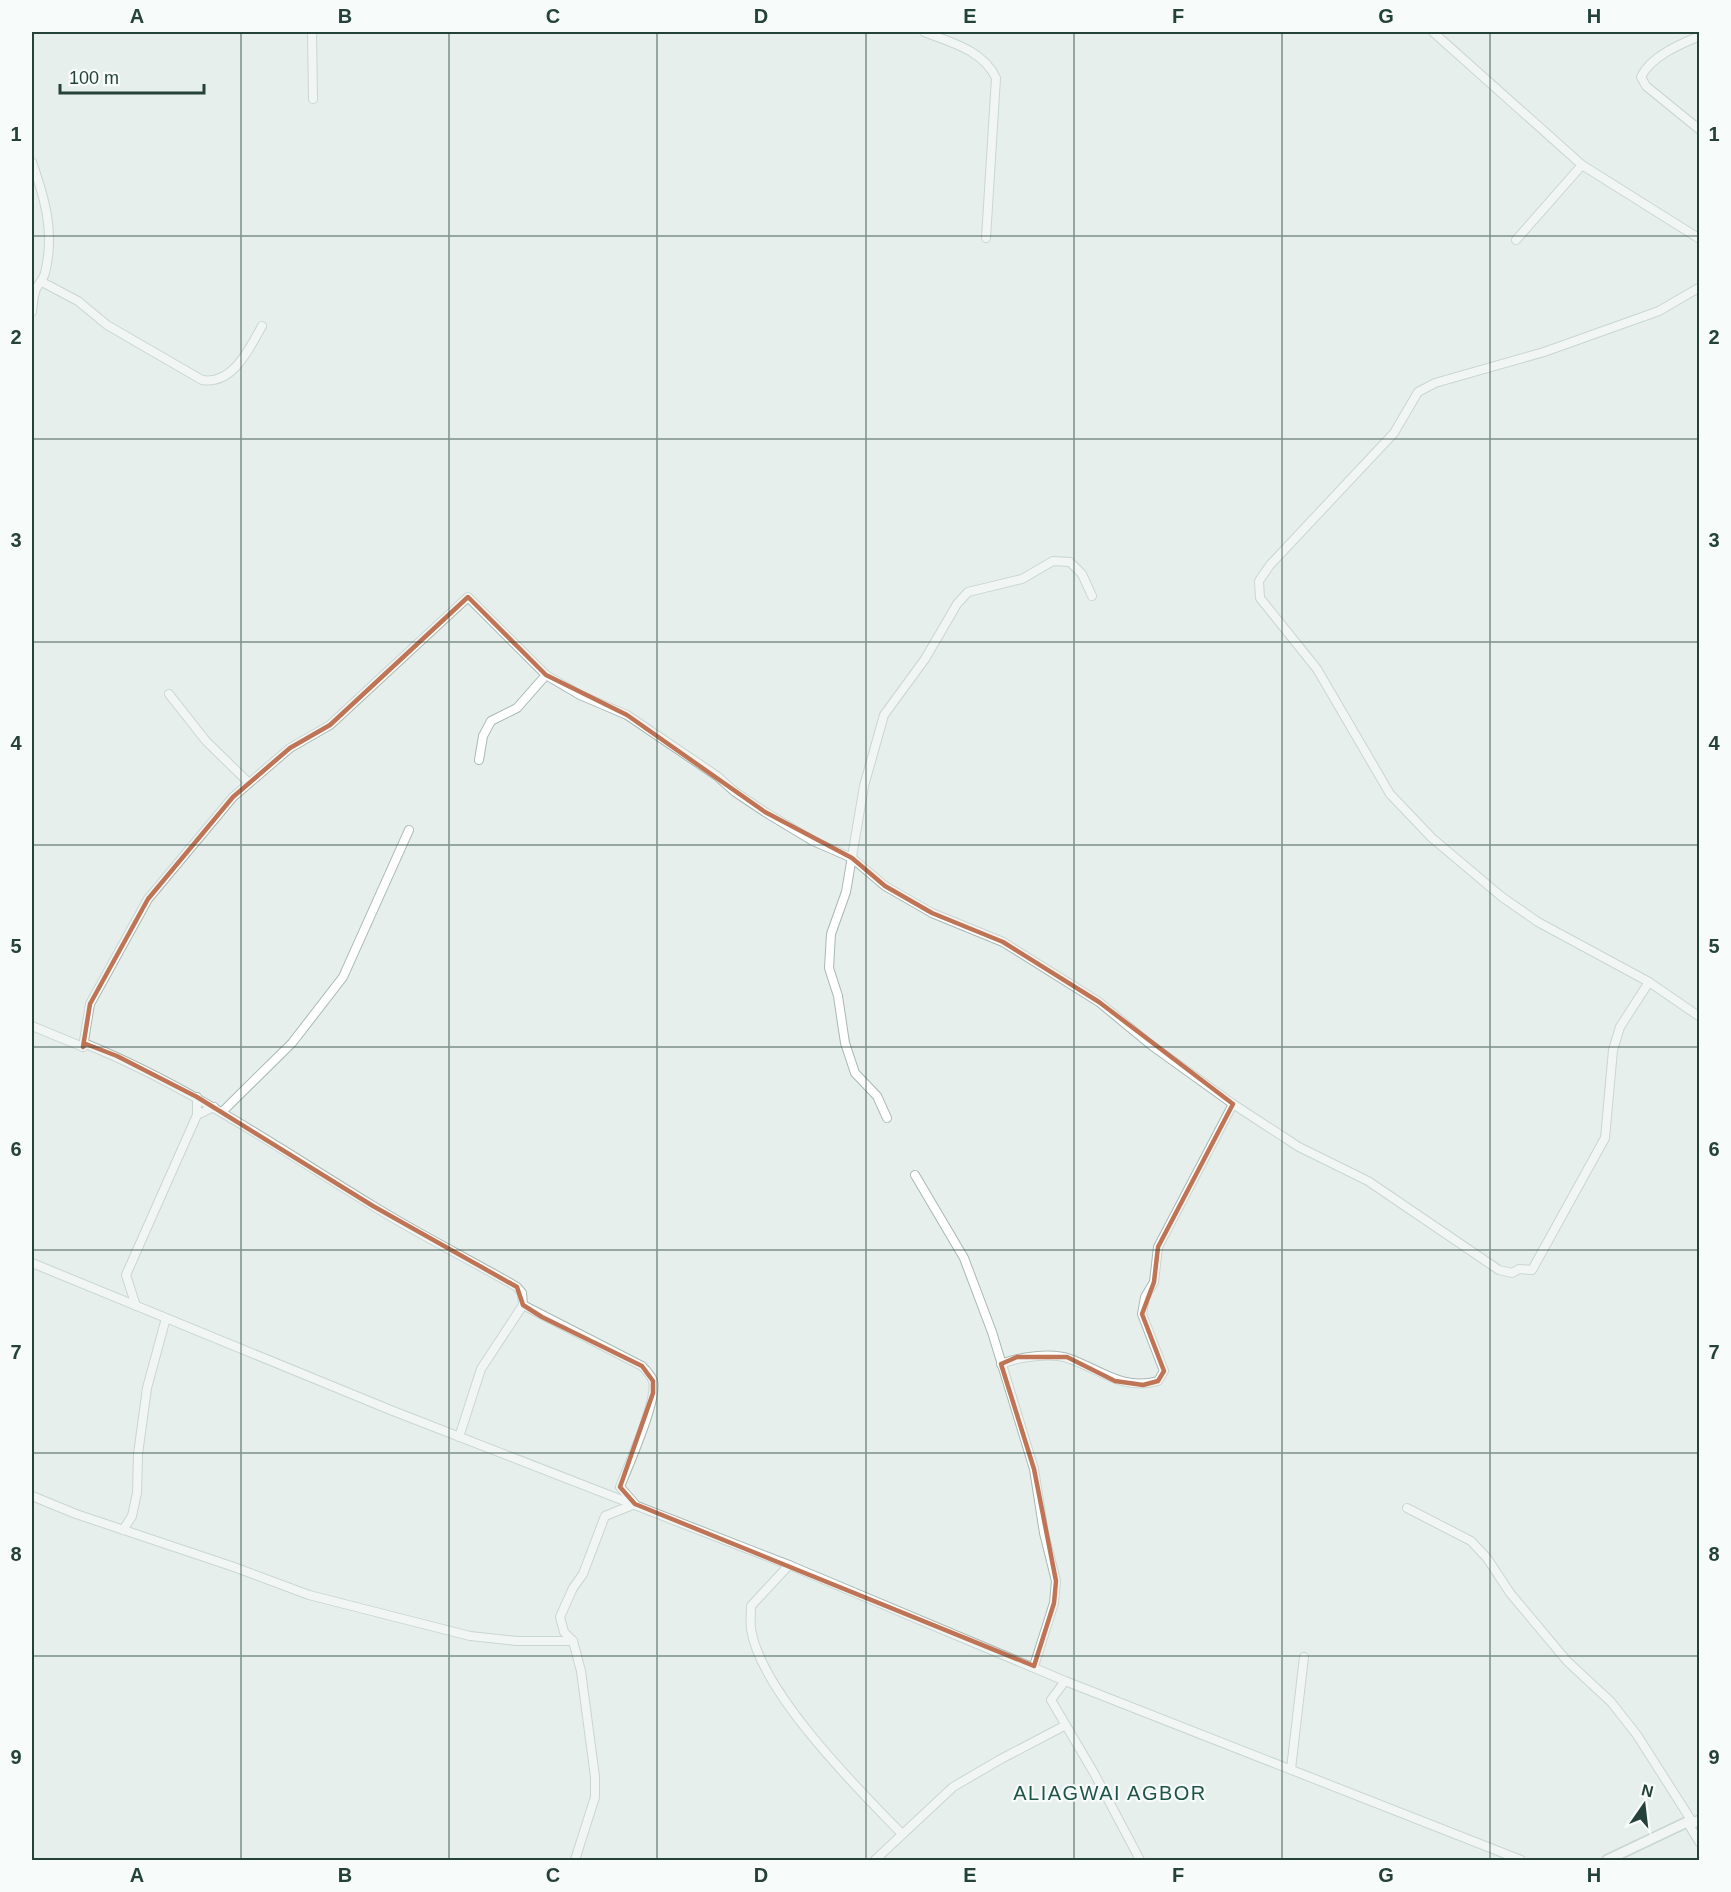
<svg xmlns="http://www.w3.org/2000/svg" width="1731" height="1892" font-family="Helvetica,sans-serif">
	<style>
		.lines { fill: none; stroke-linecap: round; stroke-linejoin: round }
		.minor-casing { stroke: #a8b8b2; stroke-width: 10 }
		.tertiary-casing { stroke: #a8b8b2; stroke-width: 12 }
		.minor { stroke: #fff; stroke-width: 8 }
		.tertiary { stroke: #fff; stroke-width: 9 }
		.marked { fill: none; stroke: #c07456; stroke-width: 4.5; stroke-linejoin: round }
		.grid { fill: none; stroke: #24423a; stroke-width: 1.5; stroke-opacity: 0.55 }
		.labels { text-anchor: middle; stroke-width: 4.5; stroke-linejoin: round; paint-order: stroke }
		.quarter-label { font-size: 20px; letter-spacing: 1.5px; fill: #1f5548; stroke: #f7fbf9 }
		.neatline { fill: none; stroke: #24423a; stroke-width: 2 }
		.grid-label { font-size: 20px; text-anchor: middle; font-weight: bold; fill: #24423a }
	</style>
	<rect width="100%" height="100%" fill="#e6efeb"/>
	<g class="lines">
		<g class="minor-casing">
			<g id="minor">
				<polyline points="312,32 313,99"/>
				<path d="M924 32C950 42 983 50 996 78L986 238"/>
				<polyline points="1433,32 1582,165 1700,239"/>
				<path d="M1700 36C1680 44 1650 57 1641 77L1646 86 1700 130"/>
				<path d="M32 162C45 199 55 233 45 273 43 280 39 283 36 289 33 296 33 305 32 312"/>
				<polyline points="1516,240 1582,165"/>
				<path d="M42 282 78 301 107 325 202 380C233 385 249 349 262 326"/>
				<polyline points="1700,287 1659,311 1544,352 1435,383 1418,392 1394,433 1270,565 1259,581 1260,598 1317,669 1390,794 1432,838 1502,897 1538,922 1649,982 1700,1017"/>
				<polyline points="546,675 580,695 627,715 717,776 735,792 765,812 813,841 852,858 885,886 932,913 1003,942 1099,1002 1151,1045 1233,1104 1299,1147 1368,1181 1499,1270 1512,1273 1519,1269 1532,1270 1605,1138 1613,1050 1620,1027 1649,982"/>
				<polyline points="169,694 206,741 249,783"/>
				<path d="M32 1026 83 1047 86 1044C187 1085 277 1147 370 1204 418 1234 469 1259 517 1287L522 1293 523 1305 481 1369 459 1437"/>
				<polyline points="83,1047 90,1004 148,899 233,797 290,748 330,725 468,597 546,675 517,708 491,721 483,736 479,760"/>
				<polyline points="222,1112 292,1043 343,977 409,830"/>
				<polyline points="197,1115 214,1107"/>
				<polyline points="887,1118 877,1096 855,1073 845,1043 838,996 829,968 831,934 846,892 864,786 884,715 925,659 957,604 968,592 1022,579 1053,561 1070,562 1082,574 1092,596"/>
				<polyline points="915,1175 964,1258 992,1332 1034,1469 1044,1533 1056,1581 1054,1603 1034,1666"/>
				<polyline points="32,1263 393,1411 789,1565 1065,1681 1521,1860"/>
				<path d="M523 1305 642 1366C646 1370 651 1375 653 1381 658 1400 628 1466 620 1487L635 1504 605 1516 583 1574 573 1588 560 1617 564 1632 573 1641 581 1671 595 1777V1797L575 1860"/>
				<polyline points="136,1306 126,1275 197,1115 197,1097"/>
				<path d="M1001 1364C1018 1357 1052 1352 1070 1359 1101 1370 1123 1391 1158 1381L1164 1371 1142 1314 1145 1297 1154 1282 1158 1247 1233 1104"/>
				<polyline points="32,1496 76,1514 234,1567 309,1595 470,1636 517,1641 573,1641"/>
				<polyline points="1407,1508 1471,1541 1487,1558 1510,1593 1567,1661 1611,1702 1637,1735 1693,1823"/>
				<polyline points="123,1530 132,1516 137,1493 138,1454 147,1388 166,1318"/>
				<path d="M789 1565 751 1606C751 1613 750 1621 751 1629 761 1692 857 1788 902 1834"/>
				<polyline points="1065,1681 1051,1700 1094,1773 1140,1860"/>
				<polyline points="1291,1769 1304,1657"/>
				<polyline points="1687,1822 1700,1843"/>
				<polyline points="875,1860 953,1787 1001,1759 1064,1726"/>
			</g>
		</g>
		<g class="tertiary-casing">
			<polyline id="tertiary" points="1607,1860 1687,1822 1693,1823 1700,1820"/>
		</g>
		<use href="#minor" class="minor"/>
		<use href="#tertiary" class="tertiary"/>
	</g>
	<path d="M0 0H1731V1892H0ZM468 597 546 675 627 715 765 812 852 858 885 886 932 913 1003 942 1099 1002 1233 1104 1158 1247 1154 1282 1142 1314 1164 1371 1158 1381 1143 1385 1115 1381 1067 1357H1017L1001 1364 1034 1469 1056 1581 1054 1603 1034 1666 635 1504 620 1487 653 1393V1381L642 1366 542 1317 523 1305 517 1287 373 1206 197 1097 117 1056 86 1044 83 1047 90 1004 148 899 233 797 290 748 330 725Z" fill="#e6efeb" fill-opacity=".55" fill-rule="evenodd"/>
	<path class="marked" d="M468 597 546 675 627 715 765 812 852 858 885 886 932 913 1003 942 1099 1002 1233 1104 1158 1247 1154 1282 1142 1314 1164 1371 1158 1381 1143 1385 1115 1381 1067 1357H1017L1001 1364 1034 1469 1056 1581 1054 1603 1034 1666 635 1504 620 1487 653 1393V1381L642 1366 542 1317 523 1305 517 1287 373 1206 197 1097 117 1056 86 1044 83 1047 90 1004 148 899 233 797 290 748 330 725Z"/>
	<path class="grid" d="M241 32V1860M449 32V1860M657 32V1860M866 32V1860M1074 32V1860M1282 32V1860M1490 32V1860M32 236H1700M32 439H1700M32 642H1700M32 845H1700M32 1047H1700M32 1250H1700M32 1453H1700M32 1656H1700"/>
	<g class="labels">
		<g class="quarter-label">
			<text x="1110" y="1800">ALIAGWAI AGBOR</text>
		</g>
	</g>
	<rect width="1731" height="1892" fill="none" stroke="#f7fbf9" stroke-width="66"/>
	<g transform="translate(1644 1805) rotate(14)" stroke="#f7fbf9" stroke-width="4.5" paint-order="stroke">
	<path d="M0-4.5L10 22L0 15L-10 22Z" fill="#24423a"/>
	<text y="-9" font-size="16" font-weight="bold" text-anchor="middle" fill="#24423a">N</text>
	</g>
	<path d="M60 84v9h144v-9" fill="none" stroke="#24423a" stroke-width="3"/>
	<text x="69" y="84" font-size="18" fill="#24423a" stroke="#f7fbf9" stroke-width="4.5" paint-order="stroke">100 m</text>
	<rect x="33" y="33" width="1665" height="1826" class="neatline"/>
	<g class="grid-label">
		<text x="137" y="23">A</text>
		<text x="345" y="23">B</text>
		<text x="553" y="23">C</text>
		<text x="761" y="23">D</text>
		<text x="970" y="23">E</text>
		<text x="1178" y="23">F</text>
		<text x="1386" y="23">G</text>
		<text x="1594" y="23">H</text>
		<text x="16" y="141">1</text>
		<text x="1714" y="141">1</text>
		<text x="16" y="344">2</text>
		<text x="1714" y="344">2</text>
		<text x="16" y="547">3</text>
		<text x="1714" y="547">3</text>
		<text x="16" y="750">4</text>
		<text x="1714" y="750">4</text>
		<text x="16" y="953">5</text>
		<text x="1714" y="953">5</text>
		<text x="16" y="1156">6</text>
		<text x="1714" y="1156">6</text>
		<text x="16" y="1359">7</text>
		<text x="1714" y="1359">7</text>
		<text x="16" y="1561">8</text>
		<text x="1714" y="1561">8</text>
		<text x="16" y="1764">9</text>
		<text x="1714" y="1764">9</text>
		<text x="137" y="1882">A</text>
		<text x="345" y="1882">B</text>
		<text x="553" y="1882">C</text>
		<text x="761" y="1882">D</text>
		<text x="970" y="1882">E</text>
		<text x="1178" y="1882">F</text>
		<text x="1386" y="1882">G</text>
		<text x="1594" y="1882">H</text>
	</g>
</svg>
